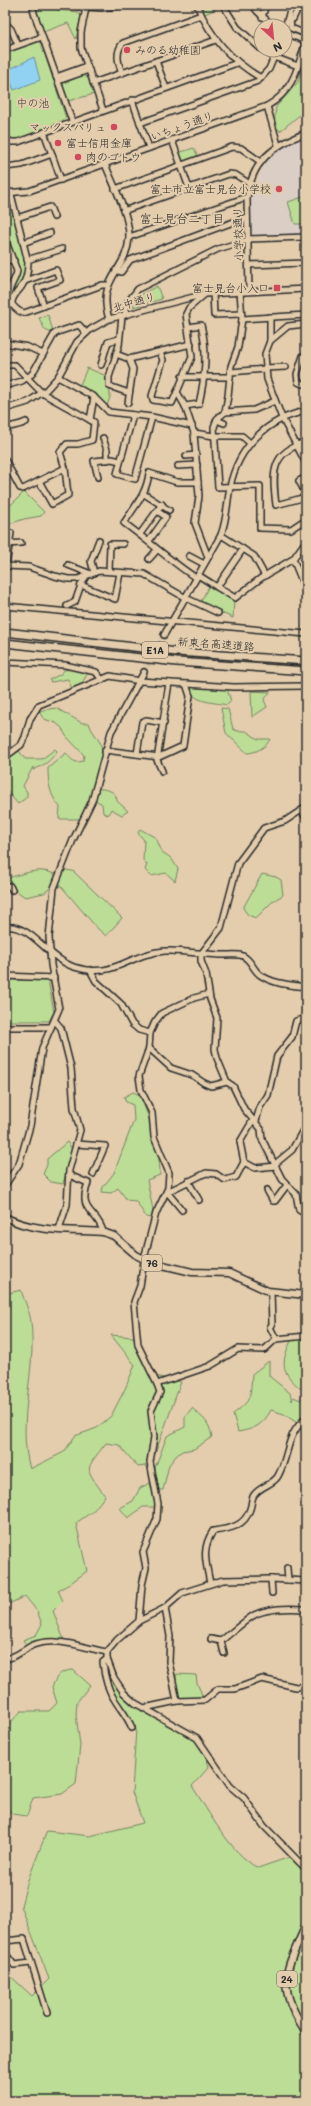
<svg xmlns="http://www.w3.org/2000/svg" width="311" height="2106" font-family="Mali,'Klee One',sans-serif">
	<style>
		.built { fill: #dbcec4 }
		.green { fill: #bcdd96; stroke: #748460 }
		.water { fill: #91d2f3; stroke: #688fa3 }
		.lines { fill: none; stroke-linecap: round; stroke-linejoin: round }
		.minor-tunnel { stroke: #bead93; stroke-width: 5; stroke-dasharray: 5 2.5; stroke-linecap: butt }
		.minor-casing { stroke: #2b2b2b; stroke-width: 8 }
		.major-casing { stroke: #2b2b2b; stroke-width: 9 }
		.highway-casing { stroke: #2b2b2b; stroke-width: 10 }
		.minor { stroke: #e3cdad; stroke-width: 5 }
		.major { stroke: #e3cdad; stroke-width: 6 }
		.highway { stroke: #e3cdad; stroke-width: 7 }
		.poi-dot { fill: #d1495b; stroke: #e3cdad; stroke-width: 1.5 }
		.labels { text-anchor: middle; stroke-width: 4; stroke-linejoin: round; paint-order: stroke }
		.shield { fill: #e3cdad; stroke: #625c52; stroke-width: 1 }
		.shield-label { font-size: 10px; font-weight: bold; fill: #2b2b2b }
		.poi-label { font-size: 11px; fill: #2b2b2b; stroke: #e3cdad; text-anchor: start }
		.park-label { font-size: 11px; fill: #3a3d36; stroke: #e3cdad }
		.street-label { font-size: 11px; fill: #2b2b2b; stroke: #e3cdad }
		.neighbourhood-label { font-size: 12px; fill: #2b2b2b; stroke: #e3cdad }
	</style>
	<rect width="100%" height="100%" fill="#e3cdad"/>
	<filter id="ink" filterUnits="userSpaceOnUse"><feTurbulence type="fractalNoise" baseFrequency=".025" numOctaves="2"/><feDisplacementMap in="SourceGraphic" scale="8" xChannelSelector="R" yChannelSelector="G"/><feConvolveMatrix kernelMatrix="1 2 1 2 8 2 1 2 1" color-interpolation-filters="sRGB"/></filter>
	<g filter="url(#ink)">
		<polygon class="built" points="306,138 306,234 253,235 251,233 251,195 265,163 275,152 286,145"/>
		<g class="green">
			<polygon points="199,5 222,5 222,6 203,15"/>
			<polygon points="41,6 59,10 78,12 81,16 76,39 68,23 43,32 37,12"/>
			<path d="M37 40 41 43 66 118C63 122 21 140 14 141L5 135V51Z"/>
			<polygon points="306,54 306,95 301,114 280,131 274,125 276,107 298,82"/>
			<polygon points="83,75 88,78 94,94 68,101 63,86 64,83"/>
			<polygon points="194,148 198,157 184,162 181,161 178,153"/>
			<polygon points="306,196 306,224 295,224 288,202"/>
			<polygon points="5,197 11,199 26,264 23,281 13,294 11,292 17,279 19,270 5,235"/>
			<path d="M157 286 162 299 133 307C135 296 148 291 157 286Z"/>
			<polygon points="48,315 53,331 52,333 45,330 39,318"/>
			<polygon points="87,368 109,377 110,397 107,406 79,387"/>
			<polygon points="24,492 44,512 41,516 24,519 6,525 5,511"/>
			<polygon points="210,584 234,600 233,618 200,603"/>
			<polygon points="73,669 88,673 83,681 84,684 72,689 68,679 51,682 49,680 61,674 64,670"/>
			<path d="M191 686 227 689 231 701 227 705C214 702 194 703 190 689Z"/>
			<polygon points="251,691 270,692 264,700 267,707 252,717"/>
			<path d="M56 708 82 723H89C91 731 98 737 101 745 105 757 98 776 96 788 106 790 116 789 117 801L128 811 122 815 111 809 108 815 103 813 102 804 92 798 81 819H59L60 807C50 796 48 783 48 768L66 753C72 760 74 764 83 761L84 755 66 736 62 728 56 723 44 719 39 712 43 710Z"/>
			<path d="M221 708 228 709 233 729 237 731H246L258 739H270C267 747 255 753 247 753L226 733Z"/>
			<path d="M55 749 57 751C51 761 44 765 33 770V767L23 786 27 792V797L18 804 5 789V760L19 751 25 759H42Z"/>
			<polygon points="140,829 156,838 162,852 171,858 178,869 175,881 166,873 151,876 145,870 147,864 143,860 144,840 138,833"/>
			<path d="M64 870 73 871 122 918 106 936 96 927 61 886H53L44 893 25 897 5 883 7 878C24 874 40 866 56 875Z"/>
			<polygon points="262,874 276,877 281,880 283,895 273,901 256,918 248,915 243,908"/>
			<polygon points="5,980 48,980 54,1012 49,1021 5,1021"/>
			<path d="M133 1092 140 1095C150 1120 160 1148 160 1175L147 1180 153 1210 151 1218 146 1217 136 1201 127 1200 118 1188 111 1193 102 1192 103 1187 114 1173 134 1120 133 1105 126 1102 124 1097Z"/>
			<polygon points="67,1142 72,1149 63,1184 51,1182 43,1174 47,1165 47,1159"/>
			<path d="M21 1290C24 1300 30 1312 31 1322 37 1372 16 1420 30 1469L64 1452 75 1436 97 1428 111 1416 125 1389 135 1365 111 1335 133 1337 155 1376 181 1382 151 1465 138 1467 119 1445 106 1443C84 1472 84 1466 105 1496L93 1511 76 1523 87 1571 68 1585 58 1590 63 1601 53 1611 64 1640 26 1644 23 1640 36 1635 42 1624 37 1611 25 1596 5 1606V1294Z"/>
			<path d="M306 1336V1415L297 1423 284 1414 271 1410C263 1425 255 1429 238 1432L233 1414C252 1400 250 1398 252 1374L269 1361V1376L290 1393 292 1401 293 1397 301 1400 305 1387 300 1388C280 1372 281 1361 292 1339Z"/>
			<path d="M192 1408C203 1419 209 1420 212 1437L194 1449 182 1451 176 1456 169 1465 163 1490H159L155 1468 167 1436 185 1427V1417Z"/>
			<polygon points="150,1483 154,1490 156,1507 143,1507 128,1518 120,1508 133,1501 140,1488"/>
			<path d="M105 1664 124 1698 196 1741 205 1752 209 1767 192 1786C209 1812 230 1853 258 1868L290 1857 306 1874V2101H5V1971L32 1996 49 1979 21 1906 28 1880 47 1831 90 1836 143 1823 132 1792 136 1729 116 1699Z"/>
			<path d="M73 1670 90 1685 77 1702 76 1715 80 1745 76 1784 62 1794 33 1798 27 1816 12 1814 5 1805V1729L21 1711H49L57 1703 52 1687C57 1675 60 1671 73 1670Z"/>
			<polygon points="177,1674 196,1675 197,1683 203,1697 178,1700 176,1677"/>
		</g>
		<polygon class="water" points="34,57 40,80 14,90 6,71"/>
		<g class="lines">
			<polyline class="minor-tunnel" points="144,672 164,635"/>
			<g class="minor-casing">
				<g id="minor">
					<polyline points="33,5 34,13 72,121"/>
					<polyline points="60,5 101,8 127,5"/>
					<path d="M197 5C210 37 231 61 261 78"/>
					<polyline points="223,5 237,27 261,49"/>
					<polyline points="253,5 257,11 273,26"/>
					<polyline points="86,8 81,32 81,48 103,110"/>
					<polyline points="262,17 266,5"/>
					<polyline points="288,18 290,19 291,28 306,34"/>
					<polyline points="290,19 293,19 298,8"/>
					<polyline points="5,23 11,29 18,45"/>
					<polyline points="285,27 292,5"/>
					<polyline points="285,33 306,41"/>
					<polyline points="5,50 42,37"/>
					<polyline points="263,50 274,57 298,66"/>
					<polyline points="156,61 166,88"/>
					<path d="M122 73C118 63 115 52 123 43L201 15"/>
					<polyline points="56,77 87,66"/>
					<polyline points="58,81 89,70"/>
					<polyline points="93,83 216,40"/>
					<polyline points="132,100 149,148"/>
					<polyline points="267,106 278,145"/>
					<polyline points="140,123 258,81 269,69 274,57"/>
					<polyline points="44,132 61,180"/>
					<polyline points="5,138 11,142 18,142 237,63"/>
					<polyline points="172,140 189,188"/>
					<path d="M105 164C113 184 130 216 129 238 127 271 96 279 109 319"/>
					<polyline points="5,167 22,165 52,154"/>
					<polyline points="115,189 232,147 241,148 261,162"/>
					<path d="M5 193 29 191 267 106C293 92 298 67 306 41"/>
					<path d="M11 194 28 262C28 271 27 279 22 286 18 292 13 295 12 302"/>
					<polyline points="123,211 229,174 236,175 250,184"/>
					<polyline points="17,218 50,207 54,217"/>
					<polyline points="129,237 247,197"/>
					<path d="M5 239 17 271C16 279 10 285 9 293 8 302 16 311 24 313L102 285H108"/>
					<polyline points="248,239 306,237"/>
					<polyline points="23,243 50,233"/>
					<polyline points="5,259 14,261"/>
					<polyline points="27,260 62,249"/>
					<polyline points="249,265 306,263"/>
					<polyline points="116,270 121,272 130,260 247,217"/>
					<polyline points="25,281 56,270 60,280 38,288 44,306"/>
					<polyline points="240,291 242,319 238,347 231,366 228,396 225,412 217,419 214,427 218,487 260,486 260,528 291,529 306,519"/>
					<path d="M249 291 247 199C251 162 273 145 306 133"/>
					<polyline points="213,292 214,315 241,314"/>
					<polyline points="205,294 189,308 186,314 192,357 177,392 185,406 194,433 199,496 195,523 208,557"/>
					<polyline points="125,315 127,303 138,289 218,249 248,240"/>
					<polyline points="122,316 119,345 109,377 109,386 129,393"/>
					<polyline points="270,317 270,341 265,354 267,379 282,418 306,463"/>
					<polyline points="242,319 306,315"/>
					<polyline points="270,341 288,326 306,324"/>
					<polyline points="5,343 28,347 43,354"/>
					<polyline points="160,352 163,360 152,396 153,400 172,403 177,392"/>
					<polyline points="116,354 129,359 191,344"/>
					<polyline points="303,356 297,374 298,382 302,384 306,383"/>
					<polyline points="5,365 15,365 42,393 94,422 92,440 78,444 67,444 60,452 65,468 68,495 52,504 39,481"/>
					<polyline points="101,365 108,342 119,339"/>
					<polyline points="265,368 286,367"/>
					<polyline points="231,372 265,369"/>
					<polyline points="58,377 94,397 109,412 152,417 192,426"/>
					<polyline points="182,377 230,377"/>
					<polyline points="5,386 22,381 32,374 55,333 79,325 86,333"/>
					<polyline points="128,403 133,369 129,359"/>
					<path d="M185 406 199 404C205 377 208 351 201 325L189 327"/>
					<polyline points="5,409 28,402 46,390 58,377 77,342 91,329 109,319 205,294 306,289"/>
					<polyline points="225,412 254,410 275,401"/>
					<polyline points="133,415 117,474 135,479 152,417"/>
					<polyline points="90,420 94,397"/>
					<polyline points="217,420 224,423"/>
					<path d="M5 429C12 425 19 426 26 422"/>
					<polyline points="194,433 214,436 242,436 250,443"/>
					<polyline points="103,438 107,450 107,460"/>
					<path d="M306 442C271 452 272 473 276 505L306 497"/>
					<polyline points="186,456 196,455"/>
					<polyline points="5,460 20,488 23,489 65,468"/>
					<polyline points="178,466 197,465"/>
					<polyline points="98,477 94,461 112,459 120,461"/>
					<polyline points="306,477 299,481 306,494"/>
					<polyline points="144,494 169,510"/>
					<polyline points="140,534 162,504"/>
					<polyline points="221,535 254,556 265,576"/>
					<polyline points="149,541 166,517 157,511"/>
					<polyline points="8,544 21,543"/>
					<polyline points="189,556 204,564"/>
					<polyline points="149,559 157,550"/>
					<polyline points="293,559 306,591"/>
					<polyline points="68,565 91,574"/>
					<polyline points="5,566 29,567 55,576 68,579 78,579 99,571 144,574 184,597 218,613"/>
					<polyline points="6,566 11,533"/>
					<polyline points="109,571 110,544 123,544"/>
					<polyline points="94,573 91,561 99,540"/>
					<polyline points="198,575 217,587 243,549"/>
					<polyline points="86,576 81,585 115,599 120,573"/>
					<path d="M196 578C170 561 149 541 124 523 135 506 147 493 149 473L177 482H198"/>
					<polyline points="217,587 235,598 261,578 293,559 306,541"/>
					<polyline points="5,606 306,634"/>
					<polyline points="67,606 75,602 81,585"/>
					<path d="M164 635 221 535C227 519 227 503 230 487 238 447 267 419 306 411"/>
					<polyline points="5,662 65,665 96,672 102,680"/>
					<polyline points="105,750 159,757 183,746 190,696 186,684"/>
					<polyline points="137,754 142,722 146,720 164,723"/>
					<polyline points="5,757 21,745 25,737 30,719 39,705 110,676 140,681 234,687 306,686"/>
					<polyline points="162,771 157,760 169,683"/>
					<polyline points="306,807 285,821 264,828 238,863 221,928 201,954 201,961 206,974 210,999 217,1018 215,1049 217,1058 227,1082 233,1086 244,1109 261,1129 262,1139 282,1179 296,1194 299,1210 306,1214"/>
					<polyline points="302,811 306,818"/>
					<polyline points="5,886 10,886 12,890"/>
					<path d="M5 927C31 923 47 958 74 967 115 980 129 953 165 951 185 950 205 955 225 955 231 955 238 954 243 956 251 960 253 969 259 974 272 984 291 985 306 987"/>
					<polyline points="90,970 96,981 121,1004 132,1024 139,1030 150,1033"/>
					<polyline points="5,976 54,978"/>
					<polyline points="209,994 194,998 162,1013 155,1022 150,1033 149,1048 139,1076 141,1090 152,1113 154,1137 169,1173 168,1188 156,1213 145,1255 140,1286 134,1302 138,1345 157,1384 210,1366 238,1349 264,1350 276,1339 306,1336"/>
					<polyline points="55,1021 61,1028 71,1068 74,1108 80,1130 69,1170 67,1205 59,1229"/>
					<polyline points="5,1027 51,1027"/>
					<polyline points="149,1048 171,1068 192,1075 204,1083 211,1086 227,1082"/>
					<polyline points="256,1121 260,1107 268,1095 277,1056 292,1037 296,1021 306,1018"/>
					<polyline points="5,1133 5,1143"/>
					<polyline points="76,1144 105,1146 93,1174"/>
					<polyline points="244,1162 255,1168 276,1166"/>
					<polyline points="275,1164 292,1150 306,1125"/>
					<path d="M69 1175 88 1183C77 1213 98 1210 103 1232"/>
					<polyline points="188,1181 199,1200"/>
					<polyline points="5,1185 19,1164 30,1126 42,1048 59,1009 51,965 49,937 54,888 73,840 92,801 111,732 144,672"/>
					<polyline points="267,1190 273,1201 275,1201 287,1185"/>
					<polyline points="182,1210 167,1192 206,1173 216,1174 225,1180 236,1177 244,1162 240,1142 253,1120"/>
					<polyline points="271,1292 272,1325 270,1327 276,1339"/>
					<polyline points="287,1568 288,1580"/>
					<polyline points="271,1579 272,1593"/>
					<polyline points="306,1581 271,1579 223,1580 182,1593 165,1608 139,1621 117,1640 107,1652 107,1659 114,1678 124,1693 135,1703 197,1738 230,1786 244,1798 264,1826 306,1869"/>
					<path d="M210 1583C206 1563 201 1549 213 1531 228 1529 245 1527 250 1509 252 1504 251 1499 254 1495 260 1486 273 1485 278 1476 290 1454 285 1436 306 1418"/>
					<polyline points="165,1608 170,1636 169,1662 177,1701"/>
					<polyline points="139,1621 142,1585 146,1568 143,1552 157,1519 158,1504 150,1462 154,1437 151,1411 160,1392 157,1384"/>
					<path d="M211 1639 221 1641C231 1633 241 1624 251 1617 265 1607 290 1608 306 1609"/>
					<polyline points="221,1641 224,1653"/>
					<path d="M5 1659C16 1657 23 1650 33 1645 57 1636 83 1648 107 1652"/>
					<path d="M107 1659 103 1662C104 1675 108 1691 116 1702 122 1711 128 1718 132 1728"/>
					<polyline points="144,1708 177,1701 205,1700 218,1689 235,1689 262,1679 296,1687 306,1686"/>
					<polyline points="5,1941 24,1939 47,2013"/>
					<polyline points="5,1953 14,1965 31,1963"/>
				</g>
			</g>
			<g class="major-casing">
				<g id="major">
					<path d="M5 1217C31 1232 73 1230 103 1232L114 1236 136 1255 150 1262 192 1272 229 1273 268 1291 306 1295"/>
					<path d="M306 1925C285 1973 275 1984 306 2032"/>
				</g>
			</g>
			<g class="highway-casing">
				<g id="highway">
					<polyline points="5,632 177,652 306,661"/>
					<polyline points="5,643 177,662 306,671"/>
				</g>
			</g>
			<use href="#minor" class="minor"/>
			<use href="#major" class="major"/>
			<use href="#highway" class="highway"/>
		</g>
	</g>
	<g class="poi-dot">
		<circle cx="127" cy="50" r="4"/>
		<circle cx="114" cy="127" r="4"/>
		<circle cx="58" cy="143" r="4"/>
		<circle cx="78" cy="157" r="4"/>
		<circle cx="279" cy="189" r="4"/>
		<rect x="273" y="284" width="8" height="8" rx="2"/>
	</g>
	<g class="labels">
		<g class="shield">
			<rect x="142" y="642" width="26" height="16" rx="3"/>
			<rect x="142" y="1255" width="20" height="16" rx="3"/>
			<rect x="277" y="1971" width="20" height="16" rx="3"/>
		</g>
		<g class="shield-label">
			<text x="155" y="654">E1A</text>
			<text x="152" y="1267">76</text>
			<text x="287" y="1983">24</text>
		</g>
		<g class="poi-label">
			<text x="135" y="54">みのる幼稚園</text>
			<text x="106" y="131" text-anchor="end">マックスバリュ</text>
			<text x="66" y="147">富士信用金庫</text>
			<text x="86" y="161">肉のゴトウ</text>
			<text x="271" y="193" text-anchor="end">富士市立富士見台小学校</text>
			<text x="269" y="292" text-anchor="end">富士見台小入口</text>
		</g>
		<g class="park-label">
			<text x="33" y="107">中の池</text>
		</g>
		<g class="street-label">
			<text transform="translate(182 126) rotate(-20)" y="4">いちょう通り</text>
			<text transform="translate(238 234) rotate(-92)" y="4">小学校通り</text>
			<text transform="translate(134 302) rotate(-16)" y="4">北中通り</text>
			<text transform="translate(216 644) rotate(4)" y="4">新東名高速道路</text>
		</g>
		<g class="neighbourhood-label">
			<text x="182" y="223">富士見台二丁目</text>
		</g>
	</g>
	<rect width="311" height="2106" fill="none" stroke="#e3cdad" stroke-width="20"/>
	<rect x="10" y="10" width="291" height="2086" fill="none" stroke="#2b2b2b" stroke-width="1.5" filter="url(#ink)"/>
	<g transform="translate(273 38) rotate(153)"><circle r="19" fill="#e3cdad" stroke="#998c79"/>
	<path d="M0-3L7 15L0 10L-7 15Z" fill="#d1495b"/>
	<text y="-6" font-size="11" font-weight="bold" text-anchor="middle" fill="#2b2b2b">N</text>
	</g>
</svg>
